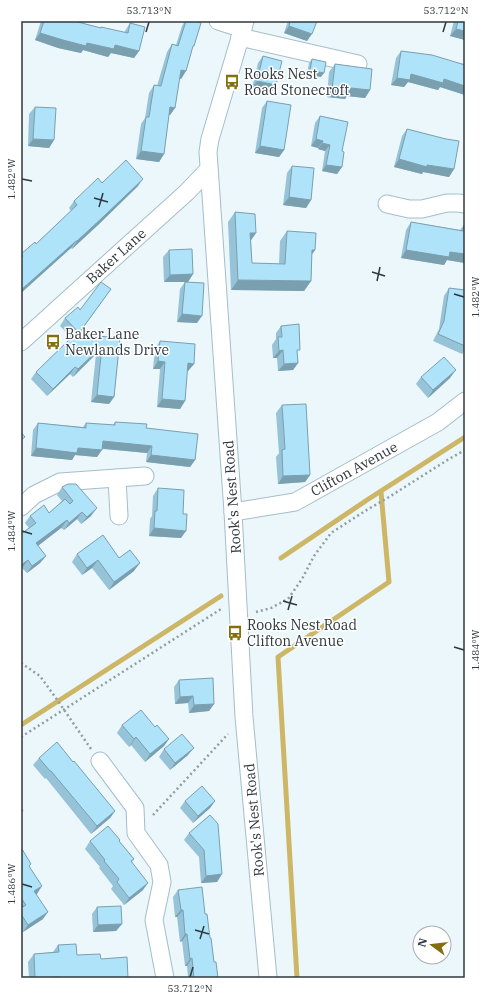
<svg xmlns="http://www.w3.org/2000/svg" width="486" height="999" font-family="'IBM Plex Serif',serif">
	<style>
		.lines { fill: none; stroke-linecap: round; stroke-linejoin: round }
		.stream { stroke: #cdb666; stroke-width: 5 }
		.minor-casing { stroke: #a4beca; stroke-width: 19 }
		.path { stroke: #929da2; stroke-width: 2.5; stroke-dasharray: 2 3; stroke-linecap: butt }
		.minor { stroke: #fff; stroke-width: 17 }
		.wall { fill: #96c3d7 }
		.shaded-wall { fill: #7a9faf }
		.building { fill: #afe3fa; stroke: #7a9faf }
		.ticks { fill: none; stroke: #2e383d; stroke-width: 1.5 }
		.labels { text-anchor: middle; stroke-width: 3; stroke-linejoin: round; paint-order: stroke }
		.poi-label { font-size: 14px; fill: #2e383d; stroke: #fff; text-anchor: start }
		.street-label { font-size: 14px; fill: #2e383d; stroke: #fff }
		.neatline { fill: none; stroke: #2e383d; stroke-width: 1.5 }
		.ticks-label { font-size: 10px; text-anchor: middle; fill: #2e383d }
	</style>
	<rect width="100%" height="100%" fill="#ecf7fc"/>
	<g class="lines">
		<g class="stream">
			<polyline points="281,558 367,500 465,437"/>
			<polyline points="21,725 221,596"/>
			<polyline points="297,978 278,657 389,582 381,492"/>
		</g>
		<g class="minor-casing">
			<g id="minor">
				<polyline points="218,21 243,29"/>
				<polyline points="245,21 210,139 208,152 233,512 244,717 268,978"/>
				<polyline points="240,37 358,64"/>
				<polyline points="387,204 409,209 422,209 447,203 458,203 465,204"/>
				<polyline points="21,342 187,192 209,169"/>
				<polyline points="117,478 119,516"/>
				<polyline points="21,507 34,495 60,482 145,476"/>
				<polyline points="233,512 295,502 438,422 465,401"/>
				<polyline points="100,761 135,808 136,833 159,865 162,882 154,920 165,978"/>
			</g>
		</g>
		<g class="path">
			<polyline points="256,612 271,608 288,599 302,579 314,556 331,533 365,511 389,497 449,459 465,450"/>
			<polyline points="21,663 40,676 58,701 91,749"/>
			<polyline points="21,737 221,609"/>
			<polyline points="153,815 228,734"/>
		</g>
		<use href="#minor" class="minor"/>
	</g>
	<g class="wall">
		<polygon points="41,21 74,21 100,28 101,27 124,33 125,31 130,23 139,51 134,58 111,53 108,57 83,50 81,53 58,48 35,40"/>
		<polygon points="185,21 196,21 192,50 186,71 181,79 179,78 175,108 170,115 169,115 164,154 159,162 136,159 141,124 145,118 149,93 154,85 157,86 167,52 172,44 176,45 182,26"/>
		<polygon points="288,21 317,21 307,41 284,33"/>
		<polygon points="454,21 465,21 465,40 450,36"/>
		<polygon points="401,51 464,64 465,63 465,95 440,87 438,90 408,82 404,87 391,85 396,58"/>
		<polygon points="263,56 276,85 271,93 252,88 258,63"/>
		<polygon points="312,59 321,77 307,74 309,63"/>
		<polygon points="335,64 370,90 365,98 347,96 345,99 327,97 329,72"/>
		<polygon points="267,101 284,150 279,157 255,153 262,108"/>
		<polygon points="35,107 54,140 49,148 28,146 29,114"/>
		<polygon points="320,116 342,151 342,167 337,174 322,171 325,151 318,149 318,148 311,146 315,123"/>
		<polygon points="407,129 446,139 454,169 449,177 423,172 422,174 394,167 402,136"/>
		<polygon points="292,166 311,200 306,208 283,205 287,173"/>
		<polygon points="102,183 138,186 98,225 72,249 71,248 21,293 21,254 36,244 71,211 69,208 74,201"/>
		<polygon points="235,212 256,233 251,240 252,263 279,264 280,241 287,231 315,250 312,254 311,281 304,291 231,290 228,222"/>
		<polygon points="411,222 460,230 464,225 465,263 447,260 444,265 401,258 406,230"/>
		<polygon points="169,250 193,274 188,282 197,323 177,322 180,289 185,282 164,282 163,257"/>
		<polygon points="449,288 465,290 465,350 462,354 433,341 439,329 444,296"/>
		<polygon points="111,289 78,335 120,338 114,397 109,404 91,402 96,354 73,377 70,374 47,396 31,379 36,372 72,338 60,326 65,318 80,310"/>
		<polygon points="281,326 297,354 298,363 293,370 278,371 277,358 273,358 272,345 276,339 276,333"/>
		<polygon points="160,341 194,364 188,371 187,371 185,401 180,409 157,407 160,369 153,369 155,349"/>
		<polygon points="421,377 450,378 428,398 416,384"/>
		<polygon points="282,405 310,475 305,482 278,484 276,457 279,453 276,413"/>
		<polygon points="115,422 146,428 195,460 190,467 146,462 147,453 102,449 97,457 75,455 72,460 31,456 33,430 38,423 83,427 86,423 113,425"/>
		<polygon points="62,487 91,516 81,524 77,519 64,530 61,528 38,546 46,556 40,563 27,573 22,568 21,569 21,534 29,528 25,523 30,516 49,513 62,501 57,495"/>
		<polygon points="158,488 181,538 149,536 150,519 152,516 153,496"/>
		<polygon points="77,554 119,558 134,571 109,590 92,568 82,575 72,562"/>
		<polygon points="179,680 214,704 209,711 189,713 188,703 175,704 174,687"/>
		<polygon points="122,725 155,727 169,739 164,746 145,762 131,745 129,747 117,733"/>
		<polygon points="164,749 188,755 170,770 159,757"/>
		<polygon points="39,758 73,762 115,811 110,818 91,834 46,778 45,779 33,765"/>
		<polygon points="185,801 215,801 210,808 193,823 180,808"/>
		<polygon points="210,815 222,874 217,882 201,883 199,857 184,840 189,833"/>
		<polygon points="120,840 119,841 134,859 132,862 143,890 124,905 111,889 113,886 99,868 100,867 85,849 90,841"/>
		<polygon points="21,849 29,867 43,919 23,932 21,929"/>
		<polygon points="178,890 205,914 214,962 218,978 188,978 187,966 185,966 182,941 180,942 177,917 175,917 173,897"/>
		<polygon points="97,907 122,924 116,931 93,932 92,914"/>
		<polygon points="58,945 77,955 101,959 128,978 29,978 28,962 34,954 53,952"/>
	</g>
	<g class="shaded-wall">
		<polygon points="289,26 312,34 307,41 284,33"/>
		<polygon points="456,29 465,31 465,40 450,36"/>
		<polygon points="40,33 87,43 115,45 139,51 134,58 111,53 108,57 83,50 81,53 58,48 35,40"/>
		<polygon points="181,70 186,71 181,79 175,77"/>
		<polygon points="310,70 324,73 321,77 307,74"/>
		<polygon points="411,74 444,79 465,86 465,95 440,87 438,90 408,82 404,87 391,85 397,78"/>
		<polygon points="257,81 276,85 271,93 252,88"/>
		<polygon points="351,88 370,90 365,98 347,96 345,99 327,97 332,89"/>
		<polygon points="170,107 175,108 170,115 165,114"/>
		<polygon points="33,139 54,140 49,148 28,146"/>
		<polygon points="316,139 323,141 318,148 311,146"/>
		<polygon points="322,143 330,145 325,151 318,149"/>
		<polygon points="260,146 284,150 279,157 255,153"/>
		<polygon points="141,151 164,154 159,162 136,159"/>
		<polygon points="399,159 454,169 449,177 423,172 422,174 394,167"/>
		<polygon points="326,165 342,167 337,174 322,171"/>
		<polygon points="143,179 138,186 98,225 72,249 77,241"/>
		<polygon points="289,197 311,200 306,208 283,205"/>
		<polygon points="250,233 256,233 249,243"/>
		<polygon points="76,241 71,248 21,293 21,290"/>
		<polygon points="312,250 315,250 308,260"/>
		<polygon points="406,250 450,252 465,254 465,263 447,260 444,265 401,258"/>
		<polygon points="193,274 188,282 164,282 170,275"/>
		<polygon points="238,280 311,281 304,291 231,290"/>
		<polygon points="182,314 202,316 197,323 177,322"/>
		<polygon points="102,346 96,354 73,377 78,369"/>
		<polygon points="283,350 277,358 273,358 279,351"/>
		<polygon points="158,361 165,362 160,369 153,369"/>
		<polygon points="188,363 194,364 188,371 183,371"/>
		<polygon points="298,363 293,370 278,371 284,364"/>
		<polygon points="75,367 70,374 47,396 53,389"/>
		<polygon points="456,370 450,378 428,398 433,390"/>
		<polygon points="97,395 114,397 109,404 91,402"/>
		<polygon points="162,399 185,401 180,409 157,407"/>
		<polygon points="103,441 152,446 147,453 97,448"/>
		<polygon points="36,448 78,448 102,450 97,457 75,455 72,460 31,456"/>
		<polygon points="151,455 195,460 190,467 146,462"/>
		<polygon points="310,475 305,482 278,484 283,476"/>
		<polygon points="97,508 91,516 81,524 87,517"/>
		<polygon points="82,512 77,519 64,530 69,523"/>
		<polygon points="67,520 61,528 31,551 36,543"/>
		<polygon points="154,528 186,531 181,538 149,536"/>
		<polygon points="46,556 40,563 27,573 32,566"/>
		<polygon points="28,560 22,568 21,569 21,565"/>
		<polygon points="98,560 92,568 82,575 87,568"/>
		<polygon points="140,563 134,571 109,590 114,582"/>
		<polygon points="193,696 188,703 175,704 180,697"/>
		<polygon points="214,704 209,711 189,713 194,705"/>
		<polygon points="136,737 131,745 129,747 134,739"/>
		<polygon points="169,739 164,746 145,762 150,754"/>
		<polygon points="194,748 188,755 170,770 175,763"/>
		<polygon points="215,801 210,808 193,823 198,816"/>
		<polygon points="115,811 110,818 91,834 97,826"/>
		<polygon points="222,874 217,882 201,883 206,876"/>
		<polygon points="148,883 143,890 124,905 129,898"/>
		<polygon points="42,886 37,894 29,899 34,891"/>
		<polygon points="181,910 183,910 177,917 175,917"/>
		<polygon points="48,912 43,919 23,932 28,925"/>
		<polygon points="122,924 116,931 93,932 98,925"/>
		<polygon points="185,934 187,934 182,941 180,942"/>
		<polygon points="192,958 187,966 185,966 190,959"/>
	</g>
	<g class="building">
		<polygon points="44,21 74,21 101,28 101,27 128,33 130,23 145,27 139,51 115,45 114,49 87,43 86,46 63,40 40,33"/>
		<polygon points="186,21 196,21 201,23 194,46 193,46 186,71 181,70 175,108 170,107 164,154 141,151 146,117 149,117 154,85 161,86 172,44 178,46"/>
		<polygon points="290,21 317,21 312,34 289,26"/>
		<polygon points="458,21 465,21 465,31 456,29"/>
		<polygon points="401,51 432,55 465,65 465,86 444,79 443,83 411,74 410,80 397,78"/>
		<polygon points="263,56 282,61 276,85 257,81"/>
		<polygon points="312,59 326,62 324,73 310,70"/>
		<polygon points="335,64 372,69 370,90 351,88 350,91 332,89"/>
		<polygon points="267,101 291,105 284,150 260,146"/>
		<polygon points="35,107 56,108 54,140 33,139"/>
		<polygon points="320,116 348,122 342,151 344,152 342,167 326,165 330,145 322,143 323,141 316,139"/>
		<polygon points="407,129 446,139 459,141 454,169 427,165 427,167 399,159"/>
		<polygon points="126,160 143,179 103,217 77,241 76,241 21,290 21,258 23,256 21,254 35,242 36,244 77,205 74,201 98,178 102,183"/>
		<polygon points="292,166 314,168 311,200 289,197"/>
		<polygon points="235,212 255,214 256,233 250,233 252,263 285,264 287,231 316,233 315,250 312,250 311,281 238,280"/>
		<polygon points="411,222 463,231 464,225 465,226 465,254 450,252 449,257 406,250"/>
		<polygon points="192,249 193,274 170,275 169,250"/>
		<polygon points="101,282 111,289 79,333 65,318 78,307 80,310"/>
		<polygon points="185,282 204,283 202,316 182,314"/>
		<polygon points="449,288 465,290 465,346 438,334 444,321"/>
		<polygon points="299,324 300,350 297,350 298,363 284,364 283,350 279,351 278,337 282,337 281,326"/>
		<polygon points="75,334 120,338 114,397 97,395 102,346 78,369 75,367 53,389 36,372"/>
		<polygon points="160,341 195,344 194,364 188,363 185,401 162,399 165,362 158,361"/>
		<polygon points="444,357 456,370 433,390 421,377"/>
		<polygon points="306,404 310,475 283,476 282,450 285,449 282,405"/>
		<polygon points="115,422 147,424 146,428 198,434 195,460 151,455 152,446 103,441 102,450 78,448 77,453 36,448 38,423 86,428 86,423 115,425"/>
		<polygon points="21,432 25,437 21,440"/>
		<polygon points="68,484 76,484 97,508 87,517 82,512 69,523 67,520 36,543 46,556 32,566 28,560 21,565 21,534 36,523 30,516 44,505 49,513 65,499 70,504 73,501 62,487"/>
		<polygon points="158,488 184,490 183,514 187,514 186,531 154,528 155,511 157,511"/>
		<polygon points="103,535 119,558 130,550 140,563 114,582 98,560 87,568 77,554"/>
		<polygon points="213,678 214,704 194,705 193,696 180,697 179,680"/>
		<polygon points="141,710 155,727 157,725 169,739 150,754 136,737 134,739 122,725"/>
		<polygon points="182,734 194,748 175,763 164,749"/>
		<polygon points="57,742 73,762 74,761 115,811 97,826 51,771 50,771 39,758"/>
		<polygon points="202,786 215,801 198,816 185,801"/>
		<polygon points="21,807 23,811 21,812"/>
		<polygon points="210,815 218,824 222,874 206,876 204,850 189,833"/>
		<polygon points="108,826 120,840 119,841 134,859 131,861 148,883 129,898 117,882 119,879 104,861 105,860 90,841"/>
		<polygon points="21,849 22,849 31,864 29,866 42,886 34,891 48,912 28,925 21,914 21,908 26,905 21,898"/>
		<polygon points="202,887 205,914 207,914 210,938 211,938 214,962 216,962 218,978 194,978 192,958 190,959 187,934 185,934 183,910 181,910 178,890"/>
		<polygon points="121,906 122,924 98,925 97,907"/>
		<polygon points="76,944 77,955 100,954 101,959 127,957 128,978 60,978 60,977 35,978 34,954 59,952 58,945"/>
	</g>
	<path class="ticks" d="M146 32 149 22M443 32 446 22M22 179 32 181M94 198 108 202M99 207 103 193M372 272 385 276M377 281 380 267M454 294 464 297M22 531 32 534M283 601 297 605M288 610 292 596M454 647 464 650M22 884 32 887M195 930 209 934M200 939 204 926M190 977 193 967"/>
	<defs>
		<g id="bus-bare" transform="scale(1.2)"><path d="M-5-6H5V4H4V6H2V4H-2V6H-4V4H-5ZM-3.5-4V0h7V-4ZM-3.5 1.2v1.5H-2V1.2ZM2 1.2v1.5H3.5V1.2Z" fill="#856e0c" stroke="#fff" stroke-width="2.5" paint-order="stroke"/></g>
	</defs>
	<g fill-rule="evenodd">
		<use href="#bus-bare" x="232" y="82"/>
		<use href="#bus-bare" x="53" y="342"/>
		<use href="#bus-bare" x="235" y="633"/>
	</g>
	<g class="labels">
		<g class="poi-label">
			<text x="244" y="79">Rooks Nest<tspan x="244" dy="16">Road Stonecroft</tspan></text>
			<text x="65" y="339">Baker Lane<tspan x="65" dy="16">Newlands Drive</tspan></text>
			<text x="247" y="630">Rooks Nest Road<tspan x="247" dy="16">Clifton Avenue</tspan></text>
		</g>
		<g class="street-label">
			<text transform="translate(116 256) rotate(-42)" y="5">Baker Lane</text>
			<text transform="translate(354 469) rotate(-29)" y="5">Clifton Avenue</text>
			<text transform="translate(232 497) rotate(-94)" y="5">Rook's Nest Road</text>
			<text transform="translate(254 820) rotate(-95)" y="5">Rook's Nest Road</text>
		</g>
	</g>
	<rect width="486" height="999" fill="none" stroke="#ffffff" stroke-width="44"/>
	<g transform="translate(432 945) rotate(285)"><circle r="19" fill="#ffffff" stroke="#abafb1"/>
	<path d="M0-3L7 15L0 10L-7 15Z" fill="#856e0c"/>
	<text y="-6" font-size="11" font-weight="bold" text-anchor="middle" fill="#2e383d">N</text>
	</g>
	<rect x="22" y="22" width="442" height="955" class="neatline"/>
	<g class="ticks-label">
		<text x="149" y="14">53.713°N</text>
		<text x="446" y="14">53.712°N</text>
		<text transform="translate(11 179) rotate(-90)" y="4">1.482°W</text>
		<text transform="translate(475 297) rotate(-90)" y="4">1.482°W</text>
		<text transform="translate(11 531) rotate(-90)" y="4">1.484°W</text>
		<text transform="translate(475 650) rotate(-90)" y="4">1.484°W</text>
		<text transform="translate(11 884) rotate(-90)" y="4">1.486°W</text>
		<text x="190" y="992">53.712°N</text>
	</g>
</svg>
